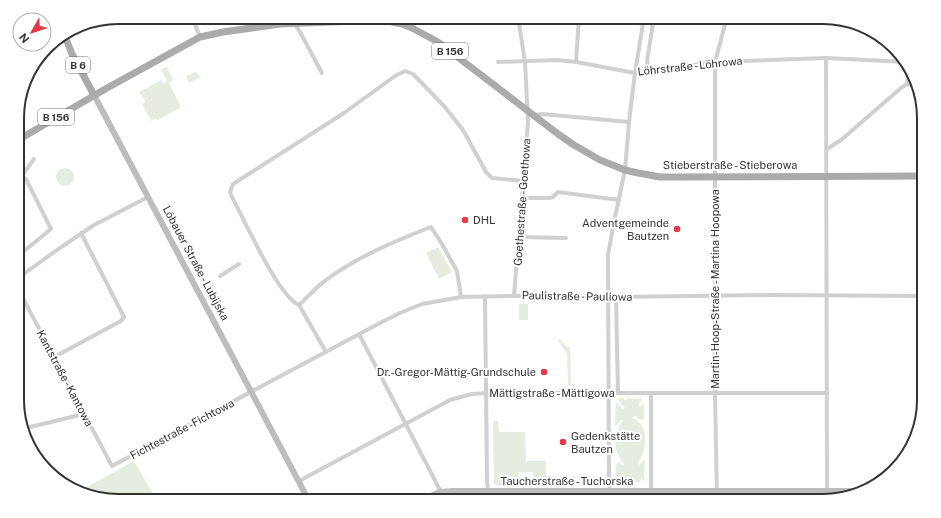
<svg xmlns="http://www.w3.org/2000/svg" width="941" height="518" font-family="'Public Sans',sans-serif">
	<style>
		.green { fill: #e6ecdf }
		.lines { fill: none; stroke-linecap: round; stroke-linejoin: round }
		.street { stroke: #d0d0d0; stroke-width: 4 }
		.secondary { stroke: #bdbdbd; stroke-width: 6 }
		.primary { stroke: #ababab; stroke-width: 7 }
		.poi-dot { fill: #e63946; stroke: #fff; stroke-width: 1.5 }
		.labels { text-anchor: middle; stroke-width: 4; stroke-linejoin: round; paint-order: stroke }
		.shield { fill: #fff; stroke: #707070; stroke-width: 1 }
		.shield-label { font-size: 10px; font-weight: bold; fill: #333 }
		.street-label { font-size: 11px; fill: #333; stroke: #fff }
		.poi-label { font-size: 11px; fill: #333; stroke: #fff; text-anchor: start }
		.rim { fill: none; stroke: #333; stroke-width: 2 }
	</style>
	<rect width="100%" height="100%" fill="#fff"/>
	<g class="green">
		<polygon points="167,67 173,80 169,83 181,107 158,120 156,118 151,121 142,104 146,102 139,92 161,80 163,83 167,81 161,69"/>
		<polygon points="195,72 201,77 189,83 186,76"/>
		<circle cx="65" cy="177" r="9"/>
		<polygon points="19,211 25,224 18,228 18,213"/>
		<polygon points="438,247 452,272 439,279 426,253"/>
		<rect x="519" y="304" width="9" height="16"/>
		<polygon points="560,339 567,347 570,347 571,385 568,385 567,354 558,340"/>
		<path d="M618 398H624V400H627V398L642 399 638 405 639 407 644 403V419L641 420 635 416 632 418C650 424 647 451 638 463L639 465 645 459 644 482 641 477V481L639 483 632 480 623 481 618 480 616 483 615 481 616 464 619 462 623 466 624 464C613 451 612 432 624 420H621L615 426 616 402 623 409 625 408 618 400Z"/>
		<polygon points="493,421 498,421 499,432 525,432 526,461 546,461 546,485 534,485 533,472 519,472 520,485 495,485 494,483"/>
		<polygon points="134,461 157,501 118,501 80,491"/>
		<polygon points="788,498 788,501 756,501 756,499"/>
		<polygon points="791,498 816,498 820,501 791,501"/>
	</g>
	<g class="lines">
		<g class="street">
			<polyline points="192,17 200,37"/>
			<polyline points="290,17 300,32 322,73"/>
			<polyline points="826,58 827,501"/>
			<polyline points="498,62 557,60 576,62 635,73 715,62 826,58 907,62"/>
			<polyline points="576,62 579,17"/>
			<polyline points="649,71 647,61 654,17"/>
			<polyline points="907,84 908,65"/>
			<polyline points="907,84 915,86"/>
			<polyline points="535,115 542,114 629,122"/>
			<polyline points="827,149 841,140 901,88 907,84"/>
			<polyline points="21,177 34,159"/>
			<polyline points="18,181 21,177 26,179 51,229 18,256"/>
			<polyline points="522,198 549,198 553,197 558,192 619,200"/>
			<polyline points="519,237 566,238"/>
			<polyline points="220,276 239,264"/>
			<polyline points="18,278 57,250 94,225 148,197"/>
			<polyline points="18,289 112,466 378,324 400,313 422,304 461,297 514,296 616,297 772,295 924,296"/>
			<polyline points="485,296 487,481 489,501"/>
			<polyline points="514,296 528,122 525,62 518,17"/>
			<polyline points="616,297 618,393"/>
			<path d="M299 305C308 297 316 287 326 280 357 257 395 241 431 227L442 244 457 271 461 297"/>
			<polyline points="359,334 441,492"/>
			<path d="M326 352 299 305C278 296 244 219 232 197L230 192 233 184 344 113 395 76 405 71 413 74 444 106 463 130 486 172 492 178 523 181"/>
			<polyline points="54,357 121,321 124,317 81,233"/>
			<polyline points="651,393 651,491"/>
			<polyline points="26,428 84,414"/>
			<polyline points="299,481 450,400 472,394 487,393 827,393"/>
			<polyline points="611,501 609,484 608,255 614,222 625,170 629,122 635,73 644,17"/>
			<polyline points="717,501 715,393 715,62 727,17"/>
		</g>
		<g class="secondary">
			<polyline points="94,95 309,501"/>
			<polyline points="419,501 440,492 453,491 862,491"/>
		</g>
		<g class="primary">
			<polyline points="64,34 72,54 94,95"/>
			<polyline points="18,140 107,88 200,37 223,32 280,24 382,20 402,24 412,28 438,42 558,134 574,145 600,160 625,170 638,173 660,177 673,177 924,176"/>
		</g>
	</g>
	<g class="poi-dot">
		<circle cx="465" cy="220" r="4"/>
		<circle cx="677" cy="229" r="4"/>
		<circle cx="544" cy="372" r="4"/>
		<circle cx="563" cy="442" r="4"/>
	</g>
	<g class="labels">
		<g class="shield">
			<rect x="432" y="43" width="36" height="16" rx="3"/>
			<rect x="66" y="57" width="24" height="16" rx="3"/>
			<rect x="38" y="109" width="36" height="16" rx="3"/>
		</g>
		<g class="shield-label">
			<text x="450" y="55">B 156</text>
			<text x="78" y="69">B 6</text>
			<text x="56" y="121">B 156</text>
		</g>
		<g class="street-label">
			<text transform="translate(690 66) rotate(-6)" y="4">Löhrstraße - Löhrowa</text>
			<text x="730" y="169">Stieberstraße - Stieberowa</text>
			<text transform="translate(522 202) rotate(-86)" y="4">Goethestraße - Goethowa</text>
			<text transform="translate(196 263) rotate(62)" y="4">Löbauer Straße - Lubijska</text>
			<text transform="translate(715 289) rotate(-90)" y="4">Martin-Hoop-Straße - Martina Hoopowa</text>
			<text transform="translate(577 296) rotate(1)" y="4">Paulistraße - Pauliowa</text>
			<text transform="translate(65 378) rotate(62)" y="4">Kantstraße - Kantowa</text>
			<text x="552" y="397">Mättigstraße - Mättigowa</text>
			<text transform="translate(182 429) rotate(-28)" y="4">Fichtestraße -Fichtowa</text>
			<text x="567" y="485">Taucherstraße - Tuchorska</text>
		</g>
		<g class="poi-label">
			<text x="473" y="224">DHL</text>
			<text x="669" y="227" text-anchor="end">Adventgemeinde<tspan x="669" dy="13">Bautzen</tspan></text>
			<text x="536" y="376" text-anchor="end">Dr.-Gregor-Mättig-Grundschule</text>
			<text x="571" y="440">Gedenkstätte<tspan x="571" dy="13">Bautzen</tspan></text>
		</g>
	</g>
	<path d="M0 0H941V518H0ZM118 24H823A94 94 0 0 1 917 118V400A94 94 0 0 1 823 494H118A94 94 0 0 1 24 400V118A94 94 0 0 1 118 24Z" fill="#fff" fill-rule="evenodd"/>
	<path class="rim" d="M118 24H823A94 94 0 0 1 917 118V400A94 94 0 0 1 823 494H118A94 94 0 0 1 24 400V118A94 94 0 0 1 118 24Z"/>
	<g transform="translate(32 32) rotate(231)"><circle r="19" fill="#ffffff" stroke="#adadad"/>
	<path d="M0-3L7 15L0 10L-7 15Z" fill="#e63946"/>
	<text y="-6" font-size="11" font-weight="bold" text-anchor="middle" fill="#333333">N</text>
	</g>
</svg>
